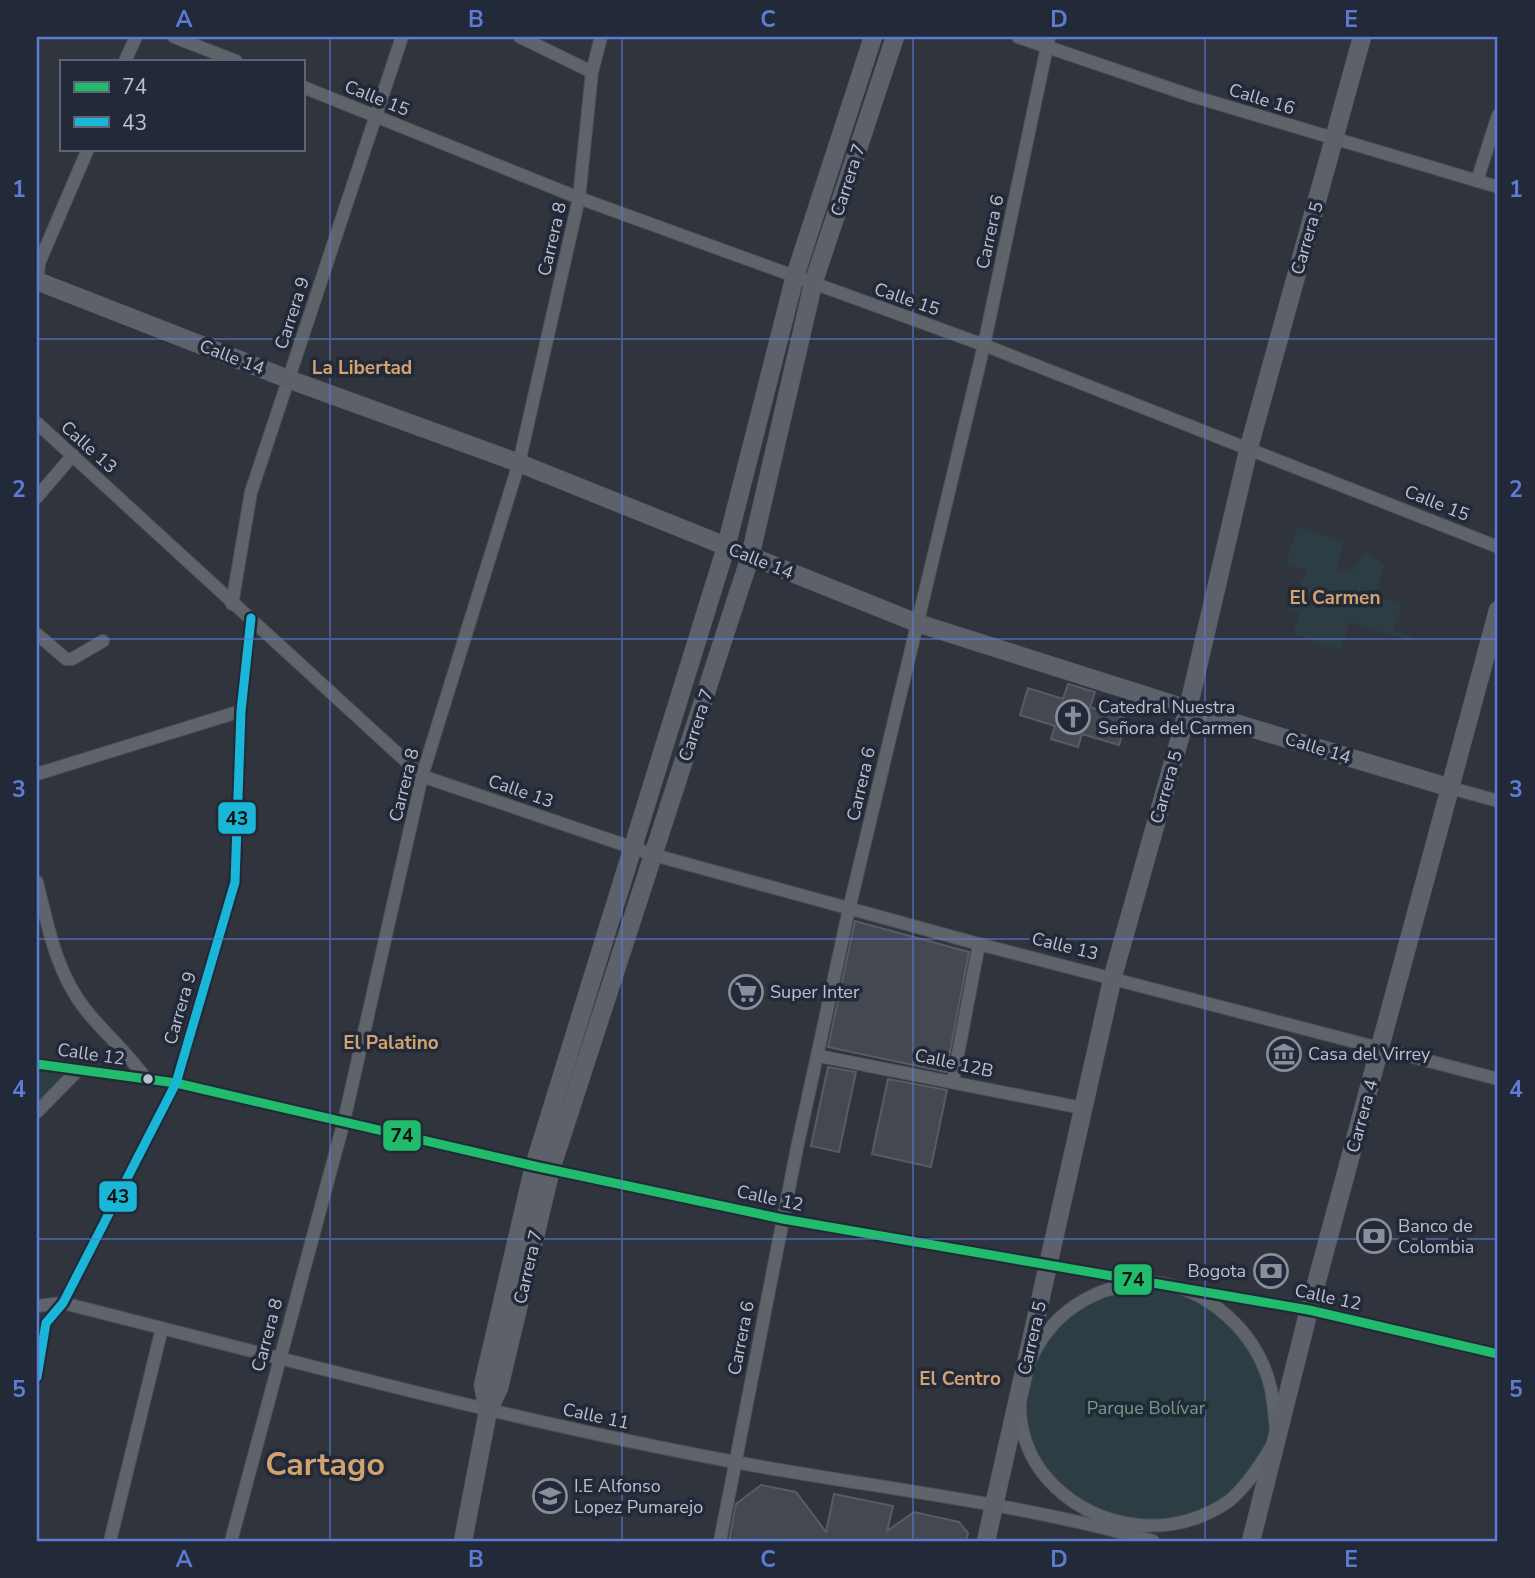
<svg xmlns="http://www.w3.org/2000/svg" width="1535" height="1578" font-family="'Nunito Sans',sans-serif">
	<style>
		.green { fill: #2c3e43 }
		.building { fill: #444850; stroke: #575c64; stroke-width: 2 }
		.lines { fill: none; stroke-linecap: round; stroke-linejoin: round }
		.street-casing { stroke: #4d5057; stroke-width: 14 }
		.secondary-casing { stroke: #4d5057; stroke-width: 19 }
		.street { stroke: #5f636a; stroke-width: 12 }
		.secondary { stroke: #5d6169; stroke-width: 18 }
		.bus-1-casing { stroke: #222938; stroke-width: 14 }
		.bus-2-casing { stroke: #222938; stroke-width: 14 }
		.bus-1 { stroke: #20bc6c; stroke-width: 9 }
		.bus-2 { stroke: #1ab6d8; stroke-width: 9 }
		.grid { fill: none; stroke: #5c7cd3; stroke-width: 2; stroke-opacity: 0.55 }
		.bus-dot { fill: #bac0cc; stroke: #222938; stroke-width: 2.5 }
		.labels { text-anchor: middle; stroke-width: 7; stroke-linejoin: round; paint-order: stroke }
		.street-label { font-size: 18px; fill: #bac0cc; stroke: #222938 }
		.poi-label { font-size: 18px; fill: #bac0cc; stroke: #222938; text-anchor: start }
		.park-label { font-size: 18px; fill: #739c7f; stroke: #222938 }
		.neighbourhood-label { font-size: 19px; font-weight: bold; fill: #d2a26f; stroke: #222938 }
		.town-label { font-size: 32px; font-weight: bold; fill: #d2a26f; stroke: #222938 }
		.line-badge { stroke: #222938; stroke-width: 2.5 }
		.pale-badge-label { font-size: 19px; text-anchor: middle; font-weight: bold; fill: #111 }
		.neatline { fill: none; stroke: #5c7cd3; stroke-width: 2.5 }
		.grid-label { font-size: 23px; text-anchor: middle; font-weight: bold; fill: #5c7cd3 }
	</style>
	<rect width="100%" height="100%" fill="#2f343d"/>
	<g class="green">
		<path d="M1297 527 1344 542 1337 568 1351 572 1365 551 1385 565 1375 595 1402 604 1394 630 1414 637 1412 642 1350 622 1340 650 1293 634 1299 614 1287 610C1292 595 1302 585 1307 571L1286 564Z"/>
		<polygon points="37,1064 78,1070 37,1112"/>
		<polygon points="1150,1282 1216,1306 1263,1365 1277,1438 1242,1488 1175,1528 1136,1533 1094,1523 1055,1495 1040,1475 1021,1406 1037,1347 1075,1305"/>
	</g>
	<g class="building">
		<polygon points="1068,684 1095,692 1090,707 1127,719 1119,745 1082,734 1078,747 1051,739 1055,726 1020,715 1028,688 1063,699"/>
		<polygon points="855,921 969,952 946,1072 828,1047"/>
		<polygon points="828,1067 856,1072 839,1152 811,1146"/>
		<polygon points="888,1079 947,1090 931,1167 872,1154"/>
		<polygon points="761,1485 796,1492 826,1532 834,1494 893,1506 887,1531 914,1512 959,1522 968,1533 966,1541 729,1541 736,1504"/>
	</g>
	<g class="lines">
		<g class="street-casing">
			<g id="street">
				<polyline points="174,37 236,61"/>
				<polyline points="520,37 592,72"/>
				<polyline points="1018,37 1192,96 1498,187"/>
				<polyline points="125,61 136,37"/>
				<polyline points="303,87 579,198 984,345 1498,547"/>
				<polyline points="1477,181 1498,115"/>
				<polyline points="37,285 39,263 88,149"/>
				<polyline points="37,423 422,776 654,855 979,944 1498,1079"/>
				<polyline points="37,497 73,455"/>
				<polyline points="232,604 251,492 402,37"/>
				<polyline points="37,634 66,659 72,659 103,641"/>
				<polyline points="37,774 241,711"/>
				<polyline points="1451,788 1498,801"/>
				<path d="M37 882C48 926 56 972 85 1009 104 1033 128 1053 146 1079"/>
				<polyline points="819,1056 1082,1108"/>
				<polyline points="37,1064 176,1083 534,1166 783,1219 1309,1310 1498,1354"/>
				<polyline points="953,1080 979,944"/>
				<polyline points="37,1112 78,1070"/>
				<path d="M1150 1282C1208 1286 1258 1333 1271 1389 1274 1405 1275 1422 1277 1438 1263 1460 1250 1483 1229 1501 1117 1578 962 1460 1042 1339 1067 1302 1107 1284 1150 1282Z"/>
				<path d="M37 1306 63 1303C286 1359 508 1420 735 1462 874 1488 1017 1502 1153 1541"/>
				<polyline points="37,1377 46,1323 63,1303 176,1083 235,882 241,711 251,618"/>
				<polyline points="110,1541 162,1328"/>
				<polyline points="231,1541 344,1121 422,776 519,463 579,198 592,72 601,37"/>
				<polyline points="720,1541 797,1148 849,909 984,345 1049,37"/>
			</g>
		</g>
		<g class="secondary-casing">
			<g id="secondary">
				<polyline points="37,281 288,379 519,463 917,623 1188,709 1451,788"/>
				<polyline points="488,1411 483,1385 534,1166 726,547 795,276 873,37"/>
				<polyline points="463,1541 488,1411 499,1388 551,1169 750,557 813,284 895,37"/>
				<polyline points="986,1541 1113,976 1188,709 1249,447 1362,37"/>
				<polyline points="1251,1541 1309,1310 1498,610"/>
			</g>
		</g>
		<use href="#street" class="street"/>
		<use href="#secondary" class="secondary"/>
		<g class="bus-1-casing">
			<polyline id="bus-1" points="37,1064 176,1083 534,1166 783,1219 1309,1310 1498,1354"/>
		</g>
		<g class="bus-2-casing">
			<polyline id="bus-2" points="37,1377 46,1323 63,1303 176,1083 235,882 241,711 251,618"/>
		</g>
		<use href="#bus-1" class="bus-1"/>
		<use href="#bus-2" class="bus-2"/>
	</g>
	<path class="grid" d="M330 37V1541M622 37V1541M913 37V1541M1205 37V1541M37 339H1498M37 639H1498M37 939H1498M37 1239H1498"/>
	<defs>
		<g id="church-ring" transform="scale(1.75)"><circle r="9.5" fill="#222938" stroke="#898f9a" stroke-width="1.5"/><path d="M-1.2-6h2.4v3.5h3.3v2.4h-3.3V6h-2.4V-.1h-3.3v-2.4h3.3Z" fill="#898f9a"/></g>
		<g id="supermarket-ring" transform="scale(1.75)"><circle r="9.5" fill="#222938" stroke="#898f9a" stroke-width="1.5"/><path d="M-6-5.5h2.5l.6 2H6L4.5 2H-2.5L-4.4-4H-6ZM-1.5 3.2a1.3 1.3 0 1 0 .1 0ZM3 3.2a1.3 1.3 0 1 0 .1 0Z" fill="#898f9a"/></g>
		<g id="museum-ring" transform="scale(1.75)"><circle r="9.5" fill="#222938" stroke="#898f9a" stroke-width="1.5"/><path d="M0-6L6-3V-2H-6V-3ZM-5-1h2V3h-2ZM-1-1h2V3h-2ZM3-1h2V3H3ZM-6 4H6V6H-6Z" fill="#898f9a"/></g>
		<g id="bank-ring" transform="scale(1.75)"><circle r="9.5" fill="#222938" stroke="#898f9a" stroke-width="1.5"/><path d="M-6-4H6V4H-6ZM0-2.3a2.3 2.3 0 1 0 0 4.6a2.3 2.3 0 1 0 0-4.6Z" fill="#898f9a"/></g>
		<g id="school-ring" transform="scale(1.75)"><circle r="9.5" fill="#222938" stroke="#898f9a" stroke-width="1.5"/><path d="M0-5L7-2L0 1L-7-2ZM-4 1L0 2.5L4 1V4Q0 6-4 4Z" fill="#898f9a"/></g>
	</defs>
	<g fill-rule="evenodd">
		<use href="#church-ring" x="1073" y="717"/>
		<use href="#supermarket-ring" x="746" y="992"/>
		<use href="#museum-ring" x="1284" y="1054"/>
		<use href="#bank-ring" x="1374" y="1236"/>
		<use href="#bank-ring" x="1271" y="1271"/>
		<use href="#school-ring" x="550" y="1496"/>
	</g>
	<circle class="bus-dot" cx="148" cy="1079" r="6"/>
	<g class="labels">
		<g class="street-label">
			<text transform="translate(377 98) rotate(22)" y="6">Calle 15</text>
			<text transform="translate(1262 99) rotate(17)" y="6">Calle 16</text>
			<text transform="translate(848 180) rotate(-72)" y="6">Carrera 7</text>
			<text transform="translate(990 232) rotate(-78)" y="6">Carrera 6</text>
			<text transform="translate(1307 238) rotate(-74)" y="6">Carrera 5</text>
			<text transform="translate(552 239) rotate(-77)" y="6">Carrera 8</text>
			<text transform="translate(907 299) rotate(19)" y="6">Calle 15</text>
			<text transform="translate(292 313) rotate(-72)" y="6">Carrera 9</text>
			<text transform="translate(232 357) rotate(21)" y="6">Calle 14</text>
			<text transform="translate(89 447) rotate(42)" y="6">Calle 13</text>
			<text transform="translate(1437 503) rotate(22)" y="6">Calle 15</text>
			<text transform="translate(761 561) rotate(22)" y="6">Calle 14</text>
			<text transform="translate(696 725) rotate(-72)" y="6">Carrera 7</text>
			<text transform="translate(1318 748) rotate(17)" y="6">Calle 14</text>
			<text transform="translate(861 784) rotate(-77)" y="6">Carrera 6</text>
			<text transform="translate(404 785) rotate(-76)" y="6">Carrera 8</text>
			<text transform="translate(1166 787) rotate(-74)" y="6">Carrera 5</text>
			<text transform="translate(521 791) rotate(19)" y="6">Calle 13</text>
			<text transform="translate(1065 946) rotate(14)" y="6">Calle 13</text>
			<text transform="translate(180 1008) rotate(-74)" y="6">Carrera 9</text>
			<text transform="translate(91 1054) rotate(8)" y="6">Calle 12</text>
			<text transform="translate(954 1063) rotate(12)" y="6">Calle 12B</text>
			<text transform="translate(1362 1116) rotate(-75)" y="6">Carrera 4</text>
			<text transform="translate(770 1198) rotate(12)" y="6">Calle 12</text>
			<text transform="translate(528 1267) rotate(-77)" y="6">Carrera 7</text>
			<text transform="translate(1328 1297) rotate(12)" y="6">Calle 12</text>
			<text transform="translate(267 1335) rotate(-75)" y="6">Carrera 8</text>
			<text transform="translate(741 1338) rotate(-79)" y="6">Carrera 6</text>
			<text transform="translate(1032 1338) rotate(-77)" y="6">Carrera 5</text>
			<text transform="translate(596 1416) rotate(12)" y="6">Calle 11</text>
		</g>
		<g class="poi-label">
			<text x="1098" y="713">Catedral Nuestra<tspan x="1098" dy="21">Señora del Carmen</tspan></text>
			<text x="770" y="998">Super Inter</text>
			<text x="1308" y="1060">Casa del Virrey</text>
			<text x="1398" y="1232">Banco de<tspan x="1398" dy="21">Colombia</tspan></text>
			<text x="1246" y="1277" text-anchor="end">Bogota</text>
			<text x="574" y="1492">I.E Alfonso<tspan x="574" dy="21">Lopez Pumarejo</tspan></text>
		</g>
		<g class="park-label">
			<text x="1146" y="1414">Parque Bolívar</text>
		</g>
		<g class="neighbourhood-label">
			<text x="362" y="374">La Libertad</text>
			<text x="1335" y="604">El Carmen</text>
			<text x="391" y="1049">El Palatino</text>
			<text x="960" y="1385">El Centro</text>
		</g>
		<g class="town-label">
			<text x="325" y="1475">Cartago</text>
		</g>
	</g>
	<g class="line-badge">
		<rect x="217" y="801" width="40" height="34" rx="7" fill="#1ab6d8"/>
		<rect x="382" y="1119" width="40" height="33" rx="7" fill="#20bc6c"/>
		<rect x="98" y="1180" width="40" height="33" rx="7" fill="#1ab6d8"/>
		<rect x="1113" y="1263" width="40" height="33" rx="7" fill="#20bc6c"/>
	</g>
	<g class="pale-badge-label">
		<text x="237" y="825">43</text>
		<text x="402" y="1142">74</text>
		<text x="118" y="1203">43</text>
		<text x="1133" y="1286">74</text>
	</g>
	<rect width="1535" height="1578" fill="none" stroke="#222938" stroke-width="77"/>
	<rect x="60" y="60" width="245" height="91" fill="#222938" stroke="#5f6573" stroke-width="2"/>
	<rect x="74" y="82" width="35" height="10" fill="#20bc6c" stroke="#5f6573" stroke-width="2"/>
	<text x="122" y="94" font-size="21" fill="#bac0cc">74</text>
	<rect x="74" y="117" width="35" height="10" fill="#1ab6d8" stroke="#5f6573" stroke-width="2"/>
	<text x="122" y="130" font-size="21" fill="#bac0cc">43</text>
	<rect x="38" y="38" width="1458" height="1502" class="neatline"/>
	<g class="grid-label">
		<text x="184" y="27">A</text>
		<text x="476" y="27">B</text>
		<text x="768" y="27">C</text>
		<text x="1059" y="27">D</text>
		<text x="1351" y="27">E</text>
		<text x="19" y="197">1</text>
		<text x="1516" y="197">1</text>
		<text x="19" y="497">2</text>
		<text x="1516" y="497">2</text>
		<text x="19" y="797">3</text>
		<text x="1516" y="797">3</text>
		<text x="19" y="1097">4</text>
		<text x="1516" y="1097">4</text>
		<text x="19" y="1397">5</text>
		<text x="1516" y="1397">5</text>
		<text x="184" y="1567">A</text>
		<text x="476" y="1567">B</text>
		<text x="768" y="1567">C</text>
		<text x="1059" y="1567">D</text>
		<text x="1351" y="1567">E</text>
	</g>
</svg>
